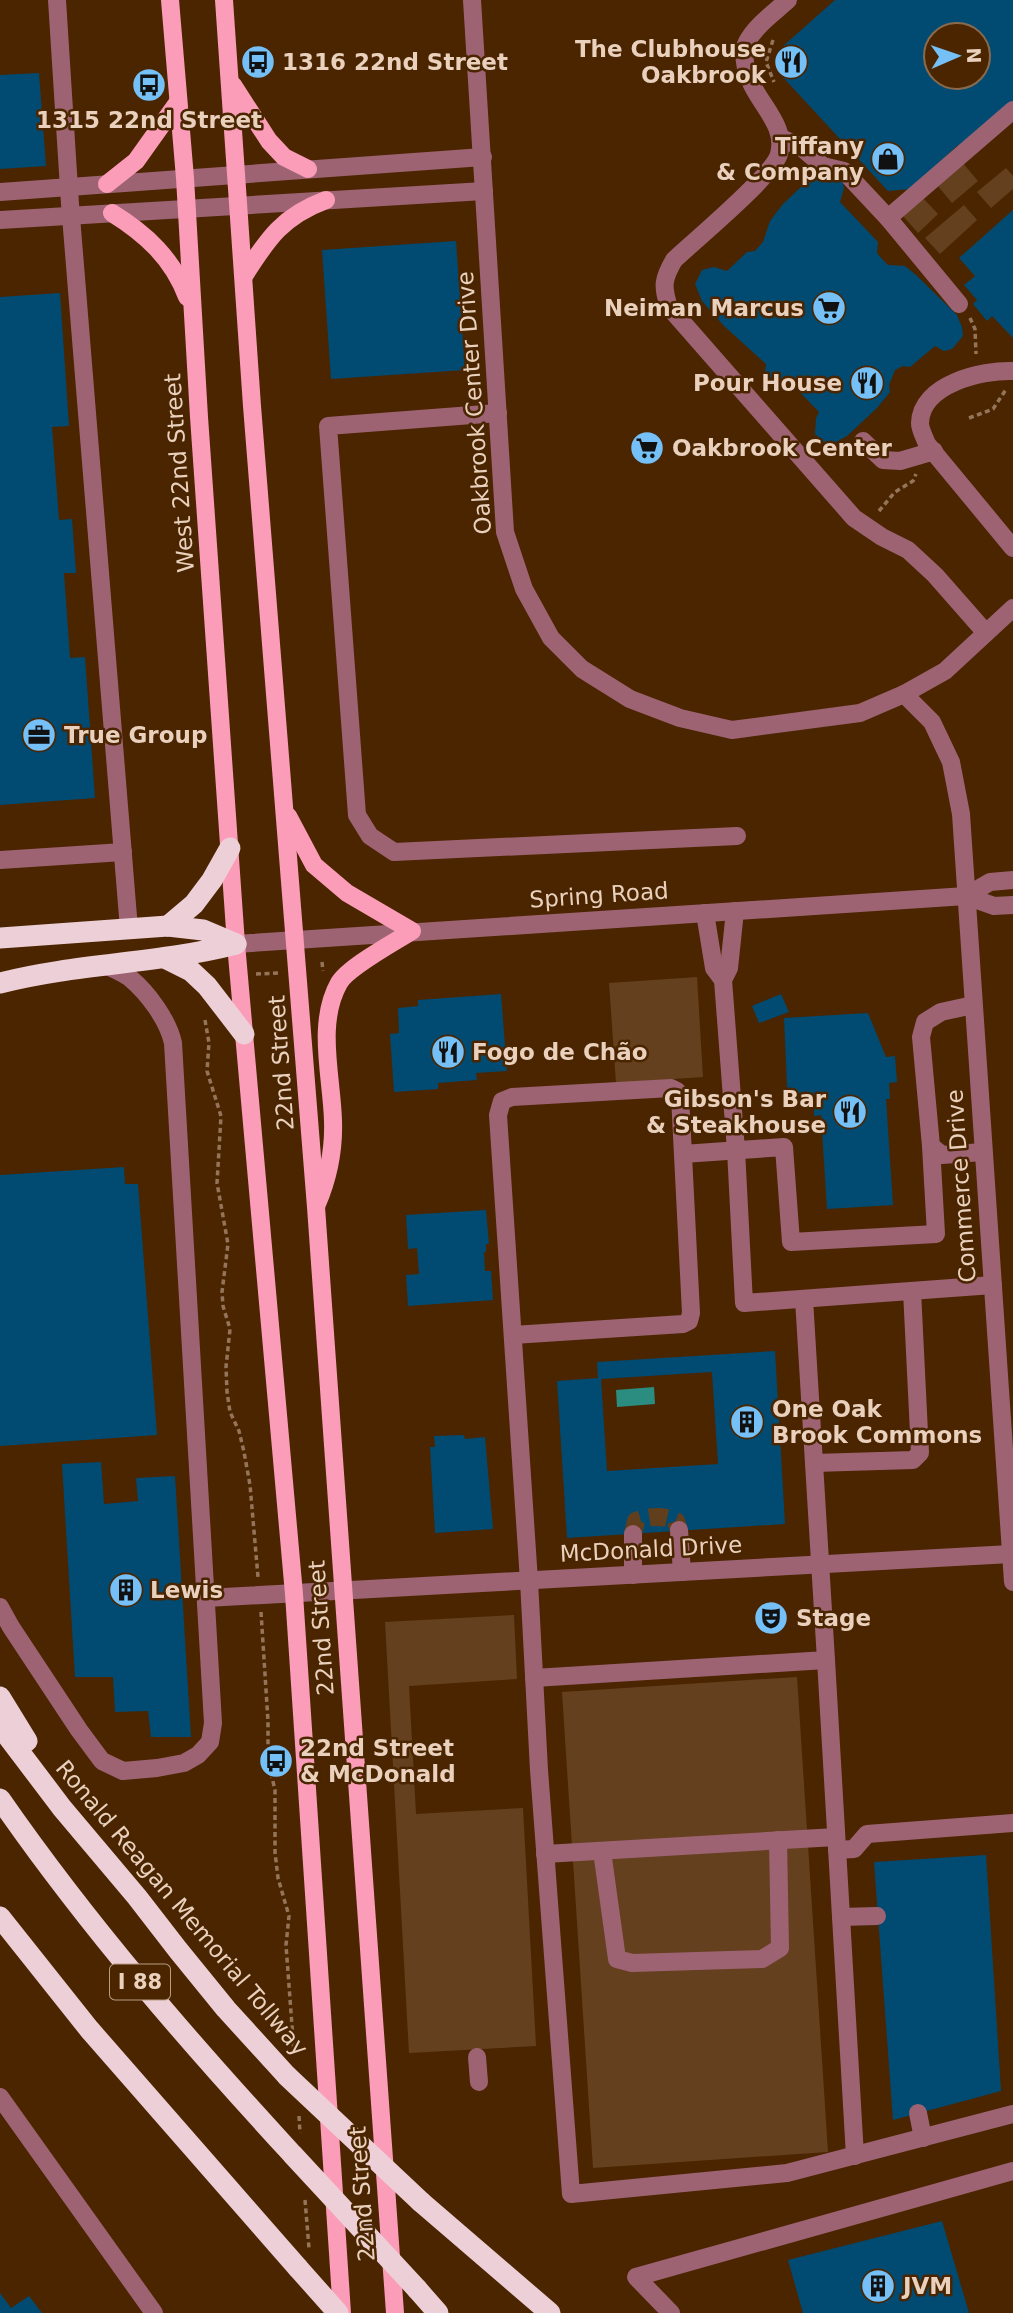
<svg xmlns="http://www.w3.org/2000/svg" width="1013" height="2313" font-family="'DejaVu Sans',sans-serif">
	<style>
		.green { fill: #64401f }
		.water { fill: #2b8d7f }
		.building { fill: #014b72; fill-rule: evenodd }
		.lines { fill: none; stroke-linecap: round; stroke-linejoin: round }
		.minor-tunnel { stroke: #623f1c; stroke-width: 18; stroke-dasharray: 18 9; stroke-linecap: butt }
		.path { stroke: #947559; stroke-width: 3.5; stroke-dasharray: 5 3.5; stroke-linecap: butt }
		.minor { stroke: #9d6373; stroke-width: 18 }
		.major { stroke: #fb9cb8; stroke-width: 18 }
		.highway { stroke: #edcfd7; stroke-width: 21 }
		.highway-bridge { stroke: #edcfd7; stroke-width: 21 }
		.labels { text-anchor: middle; stroke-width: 5; stroke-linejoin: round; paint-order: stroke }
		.shield { fill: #4a2500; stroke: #b99d85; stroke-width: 2 }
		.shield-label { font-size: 21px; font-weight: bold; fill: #e9d1be }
		.poi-label { font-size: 23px; font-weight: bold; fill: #e9d1be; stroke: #4a2500; text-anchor: start }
		.street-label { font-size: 23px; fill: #e9d1be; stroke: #4a2500 }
	</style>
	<rect width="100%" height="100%" fill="#4a2500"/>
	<g class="green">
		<polygon points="962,162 978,181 952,203 937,185"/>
		<polygon points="1006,168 1013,176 1013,189 991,208 977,192"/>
		<polygon points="923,198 938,214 918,233 903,216"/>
		<polygon points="964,205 977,220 940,254 925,238"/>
		<polygon points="697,977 703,1077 616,1083 609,983"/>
		<polygon points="514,1615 517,1679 409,1686 416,1814 523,1808 536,2046 409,2053 385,1622"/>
		<polygon points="797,1677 828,2152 593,2168 562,1692"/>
	</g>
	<polygon class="water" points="654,1387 655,1404 617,1407 616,1390"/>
	<g class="building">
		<path d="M835 0H1013V104L963 149 958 145 910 189 888 191 780 74 782 47ZM936 35H978V77H936Z"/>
		<polygon points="39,73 46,166 0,169 0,75"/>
		<polygon points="823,172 842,180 844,188 840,202 878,242 877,253 882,259 888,265 905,266 916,275 957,315 962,327 963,336 952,349 944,351 935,346 910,367 903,366 895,370 889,385 890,392 877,408 847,436 834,443 825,443 815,434 816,418 819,412 789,381 781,388 768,386 764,379 766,364 724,326 702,301 695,284 702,270 714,267 727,271 747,252 755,251 763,242 770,221 783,204 802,186"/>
		<polygon points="1013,210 1013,338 992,316 987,321 973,304 977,300 964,285 975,276 959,258"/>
		<polygon points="456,241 465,370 331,379 322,250"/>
		<polygon points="60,293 69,426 52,427 59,520 72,519 76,573 64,573 70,658 85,657 95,798 0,805 0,297"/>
		<polygon points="501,994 507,1071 476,1073 477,1080 438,1083 438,1089 394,1092 390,1034 399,1033 398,1008 418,1006 418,1000"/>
		<polygon points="781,994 789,1012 759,1023 752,1006"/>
		<polygon points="868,1013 886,1057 895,1056 897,1082 889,1083 890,1099 886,1099 893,1205 827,1209 821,1115 814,1116 814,1106 788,1108 784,1018"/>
		<polygon points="124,1167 125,1184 138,1184 157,1435 0,1446 0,1175"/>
		<polygon points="486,1210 489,1244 486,1244 486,1252 484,1252 485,1271 491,1271 493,1300 408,1306 406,1275 419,1274 417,1248 408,1249 406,1215"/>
		<path d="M775 1351 785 1524 567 1538 557 1381 598 1378 597 1362ZM712 1372 718 1464 607 1471 601 1379Z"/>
		<polygon points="464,1435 465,1439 485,1437 493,1529 435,1533 430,1447 435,1447 434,1436"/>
		<polygon points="101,1462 104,1504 138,1501 136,1478 175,1476 191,1737 151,1737 148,1711 115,1712 113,1677 75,1677 62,1464"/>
		<polygon points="986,1855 1001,2091 893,2120 874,1862"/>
		<polygon points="942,2221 969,2313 803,2313 788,2260"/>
		<polygon points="0,2293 11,2308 29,2296 42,2313 0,2313"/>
	</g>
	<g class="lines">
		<path class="minor-tunnel" d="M633 1534 636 1521C650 1516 661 1515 676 1521L679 1530"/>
		<g class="path">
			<polyline points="773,40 766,62 774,82"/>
			<polyline points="970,318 975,329 976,354"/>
			<polyline points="969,418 993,409 1007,388"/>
			<polyline points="879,511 895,492 913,481 916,474"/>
			<polyline points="322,962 323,971"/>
			<polyline points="256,974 280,973"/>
			<polyline points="205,1020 209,1043 207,1071 221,1116 217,1183 228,1244 222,1292 223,1306 230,1329 226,1367 227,1392 230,1412 239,1431 244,1452 250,1485 258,1577"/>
			<polyline points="261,1612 268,1721 268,1761 275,1790 275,1852 278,1878 289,1916 286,1945 294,2053"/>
			<polyline points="299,2116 300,2133"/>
			<polyline points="305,2200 309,2248"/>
		</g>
		<g class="minor">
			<polyline points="57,0 70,204 129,929"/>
			<polyline points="472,0 505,532 524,589 551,638 582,669 630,699 680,718 732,730 860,713 904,694 945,671 1013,608"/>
			<path d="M788 0C775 12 756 25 747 42 744 48 744 56 745 62 749 99 788 120 779 154 774 175 694 241 674 260 663 279 662 286 669 307L854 518 882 537 908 550 935 575 986 633"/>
			<polyline points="781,138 801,147 823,166 844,171 888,218 959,304"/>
			<polyline points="0,192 483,157"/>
			<polyline points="888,218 1013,110"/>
			<polyline points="0,220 484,191"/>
			<path d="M1013 371C982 370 921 384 920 423 920 430 925 438 927 444L1013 548"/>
			<polyline points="498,413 328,426 357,815 370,836 394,852 737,836"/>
			<polyline points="863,441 883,460 900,461 934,451"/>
			<polyline points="904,694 932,722 951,762 961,814 1013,1582"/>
			<polyline points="0,860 123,852"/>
			<polyline points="966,896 990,882 1013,880"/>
			<polyline points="735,911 729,968 723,980 736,1150 744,1303 993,1285"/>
			<polyline points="705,913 714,968 723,980"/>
			<polyline points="236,944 966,896 994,906 1013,905"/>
			<polyline points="973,1005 941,1012 925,1022 921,1037 931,1146 942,1155 983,1152"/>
			<polyline points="683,1154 784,1147 791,1242 936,1234 931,1146"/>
			<polyline points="513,1335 683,1324 689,1321 691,1313 680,1096 677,1091 671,1088 512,1097 502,1101 498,1115 529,1581 539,1770 571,2194 787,2173 1013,2114"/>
			<polyline points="814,1463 913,1460 920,1453 912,1291"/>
			<polyline points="679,1530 682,1572"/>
			<polyline points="633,1534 633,1575"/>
			<polyline points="206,1598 1011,1554"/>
			<path d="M0 1607 11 1627 79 1730 102 1761 123 1771 157 1768 184 1763 198 1755 210 1742 213 1723 173 1043C168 1020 148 993 130 978 123 973 113 969 105 964"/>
			<polyline points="826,1660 855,2156"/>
			<polyline points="534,1678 826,1660 804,1299"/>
			<polyline points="837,1850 854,1849 867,1834 1013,1823"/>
			<polyline points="602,1851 617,1959 632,1963 762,1959 780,1948 778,1840"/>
			<polyline points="545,1854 836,1837"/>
			<polyline points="841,1917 877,1916"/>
			<polyline points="477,2057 479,2082"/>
			<polyline points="0,2097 154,2313"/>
			<polyline points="918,2113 923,2138"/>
			<polyline points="671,2313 636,2277 1013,2171"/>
		</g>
		<g class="major">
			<polyline points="170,0 185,178 199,417 236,944 294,1594 342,2313"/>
			<polyline points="224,0 252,406 316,1207 395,2313"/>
			<polyline points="233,85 269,141 284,157 308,169"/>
			<polyline points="107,184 136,161 178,102"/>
			<path d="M112 213C146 234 173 259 187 297"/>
			<path d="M244 276C268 238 283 216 326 200"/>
			<path d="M288 816 314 865 347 893 412 931C395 942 348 967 339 983 316 1024 332 1077 333 1121 334 1151 329 1176 317 1204"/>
		</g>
		<g class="highway">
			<polyline points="168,926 194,904 212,880 230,848"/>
			<polyline points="0,938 168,926 203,930 236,944"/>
			<polyline points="167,959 191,971 207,986 244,1034"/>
			<path d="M0 983C78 963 158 964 236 944"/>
			<polyline points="0,1697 27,1741"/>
			<polyline points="0,1726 62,1808 137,1897 178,1950 226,2009 287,2076"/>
			<path d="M0 1799C88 1926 189 2042 293 2155"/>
			<polyline points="0,1917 89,2029 298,2268"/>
			<polyline points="421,2202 550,2313"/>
			<polyline points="417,2289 438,2313"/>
		</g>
		<g class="highway-bridge">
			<polyline points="287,2076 421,2202"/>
			<polyline points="293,2155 417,2289"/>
			<polyline points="298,2268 338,2313"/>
		</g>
	</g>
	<defs>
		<g id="bus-disc" transform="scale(1.75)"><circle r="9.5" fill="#75c0f6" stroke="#4a2500"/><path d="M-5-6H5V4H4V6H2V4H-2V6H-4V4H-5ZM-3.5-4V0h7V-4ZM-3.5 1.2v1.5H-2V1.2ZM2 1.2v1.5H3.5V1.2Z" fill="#111"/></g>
		<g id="restaurant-disc" transform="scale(1.75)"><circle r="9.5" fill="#75c0f6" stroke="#4a2500"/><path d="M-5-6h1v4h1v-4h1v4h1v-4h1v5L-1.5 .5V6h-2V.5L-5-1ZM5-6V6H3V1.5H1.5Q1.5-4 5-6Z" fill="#111"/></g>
		<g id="shop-disc" transform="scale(1.75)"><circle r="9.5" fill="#75c0f6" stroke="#4a2500"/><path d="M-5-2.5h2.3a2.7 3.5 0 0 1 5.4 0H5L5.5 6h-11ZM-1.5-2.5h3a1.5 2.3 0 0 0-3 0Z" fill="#111"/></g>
		<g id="supermarket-disc" transform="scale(1.75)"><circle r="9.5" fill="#75c0f6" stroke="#4a2500"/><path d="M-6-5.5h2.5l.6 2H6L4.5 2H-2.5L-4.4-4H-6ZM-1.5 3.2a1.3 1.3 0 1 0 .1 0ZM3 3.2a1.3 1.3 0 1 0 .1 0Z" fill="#111"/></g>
		<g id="office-disc" transform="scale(1.75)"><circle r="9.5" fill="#75c0f6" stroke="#4a2500"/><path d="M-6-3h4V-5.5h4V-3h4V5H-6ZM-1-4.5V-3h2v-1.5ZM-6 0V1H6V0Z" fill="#111"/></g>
		<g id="building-disc" transform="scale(1.75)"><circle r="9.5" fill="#75c0f6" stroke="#4a2500"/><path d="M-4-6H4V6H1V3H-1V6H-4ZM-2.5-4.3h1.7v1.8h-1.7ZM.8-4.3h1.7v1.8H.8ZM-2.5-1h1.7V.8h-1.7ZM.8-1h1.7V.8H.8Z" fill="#111"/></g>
		<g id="theatre-disc" transform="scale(1.75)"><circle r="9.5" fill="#75c0f6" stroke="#4a2500"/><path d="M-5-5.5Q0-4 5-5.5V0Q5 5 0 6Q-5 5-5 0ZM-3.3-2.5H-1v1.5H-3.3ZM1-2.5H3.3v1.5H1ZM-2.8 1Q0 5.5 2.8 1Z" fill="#111"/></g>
	</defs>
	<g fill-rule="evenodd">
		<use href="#bus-disc" x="258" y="62"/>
		<use href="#restaurant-disc" x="791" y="62"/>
		<use href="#bus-disc" x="149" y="85"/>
		<use href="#shop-disc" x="888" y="159"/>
		<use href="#supermarket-disc" x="829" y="308"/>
		<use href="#restaurant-disc" x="867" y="383"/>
		<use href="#supermarket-disc" x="647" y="448"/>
		<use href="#office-disc" x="39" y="735"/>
		<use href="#restaurant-disc" x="448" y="1052"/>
		<use href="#restaurant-disc" x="850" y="1112"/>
		<use href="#building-disc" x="747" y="1422"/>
		<use href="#building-disc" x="126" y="1590"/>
		<use href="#theatre-disc" x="771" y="1618"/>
		<use href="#bus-disc" x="276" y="1761"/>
		<use href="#building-disc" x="878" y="2286"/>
	</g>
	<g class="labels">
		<rect class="shield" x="110" y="1964.5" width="60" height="35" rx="5"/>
		<g class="shield-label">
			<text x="140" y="1989">I 88</text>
		</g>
		<g class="poi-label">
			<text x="766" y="57" text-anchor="end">The Clubhouse<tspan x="766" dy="26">Oakbrook</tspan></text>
			<text x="282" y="70">1316 22nd Street</text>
			<text x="149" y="128" text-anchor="middle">1315 22nd Street</text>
			<text x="864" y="154" text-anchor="end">Tiffany<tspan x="864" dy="26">&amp; Company</tspan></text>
			<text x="804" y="316" text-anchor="end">Neiman Marcus</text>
			<text x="842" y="391" text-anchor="end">Pour House</text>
			<text x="672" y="456">Oakbrook Center</text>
			<text x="64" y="743">True Group</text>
			<text x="472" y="1060">Fogo de Chão</text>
			<text x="826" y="1107" text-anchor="end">Gibson's Bar<tspan x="826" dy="26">&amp; Steakhouse</tspan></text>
			<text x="772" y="1417">One Oak<tspan x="772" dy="26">Brook Commons</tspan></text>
			<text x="150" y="1598">Lewis</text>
			<text x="796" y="1626">Stage</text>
			<text x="300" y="1756">22nd Street<tspan x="300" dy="26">&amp; McDonald</tspan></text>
			<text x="903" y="2294">JVM</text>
		</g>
		<g class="street-label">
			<text transform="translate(474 403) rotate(-94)" y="8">Oakbrook Center Drive</text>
			<text transform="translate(179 473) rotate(-94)" y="8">West 22nd Street</text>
			<text transform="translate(599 895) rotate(-4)" y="8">Spring Road</text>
			<text transform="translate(281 1063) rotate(-94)" y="8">22nd Street</text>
			<text transform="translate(961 1186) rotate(-94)" y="8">Commerce Drive</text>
			<text transform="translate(651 1549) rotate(-3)" y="8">McDonald Drive</text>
			<text transform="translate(321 1628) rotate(-94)" y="8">22nd Street</text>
			<text transform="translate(182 1908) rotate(50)" y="8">Ronald Reagan Memorial Tollway</text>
			<text transform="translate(362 2194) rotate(-94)" y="8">22nd Street</text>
		</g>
	</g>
	<g transform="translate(957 56) rotate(88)"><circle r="33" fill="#4a2500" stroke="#8a6a4c" stroke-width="2"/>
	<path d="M0-5L12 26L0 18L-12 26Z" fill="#75c0f6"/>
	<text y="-10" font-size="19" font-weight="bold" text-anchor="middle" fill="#e9d1be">N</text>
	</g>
</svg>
